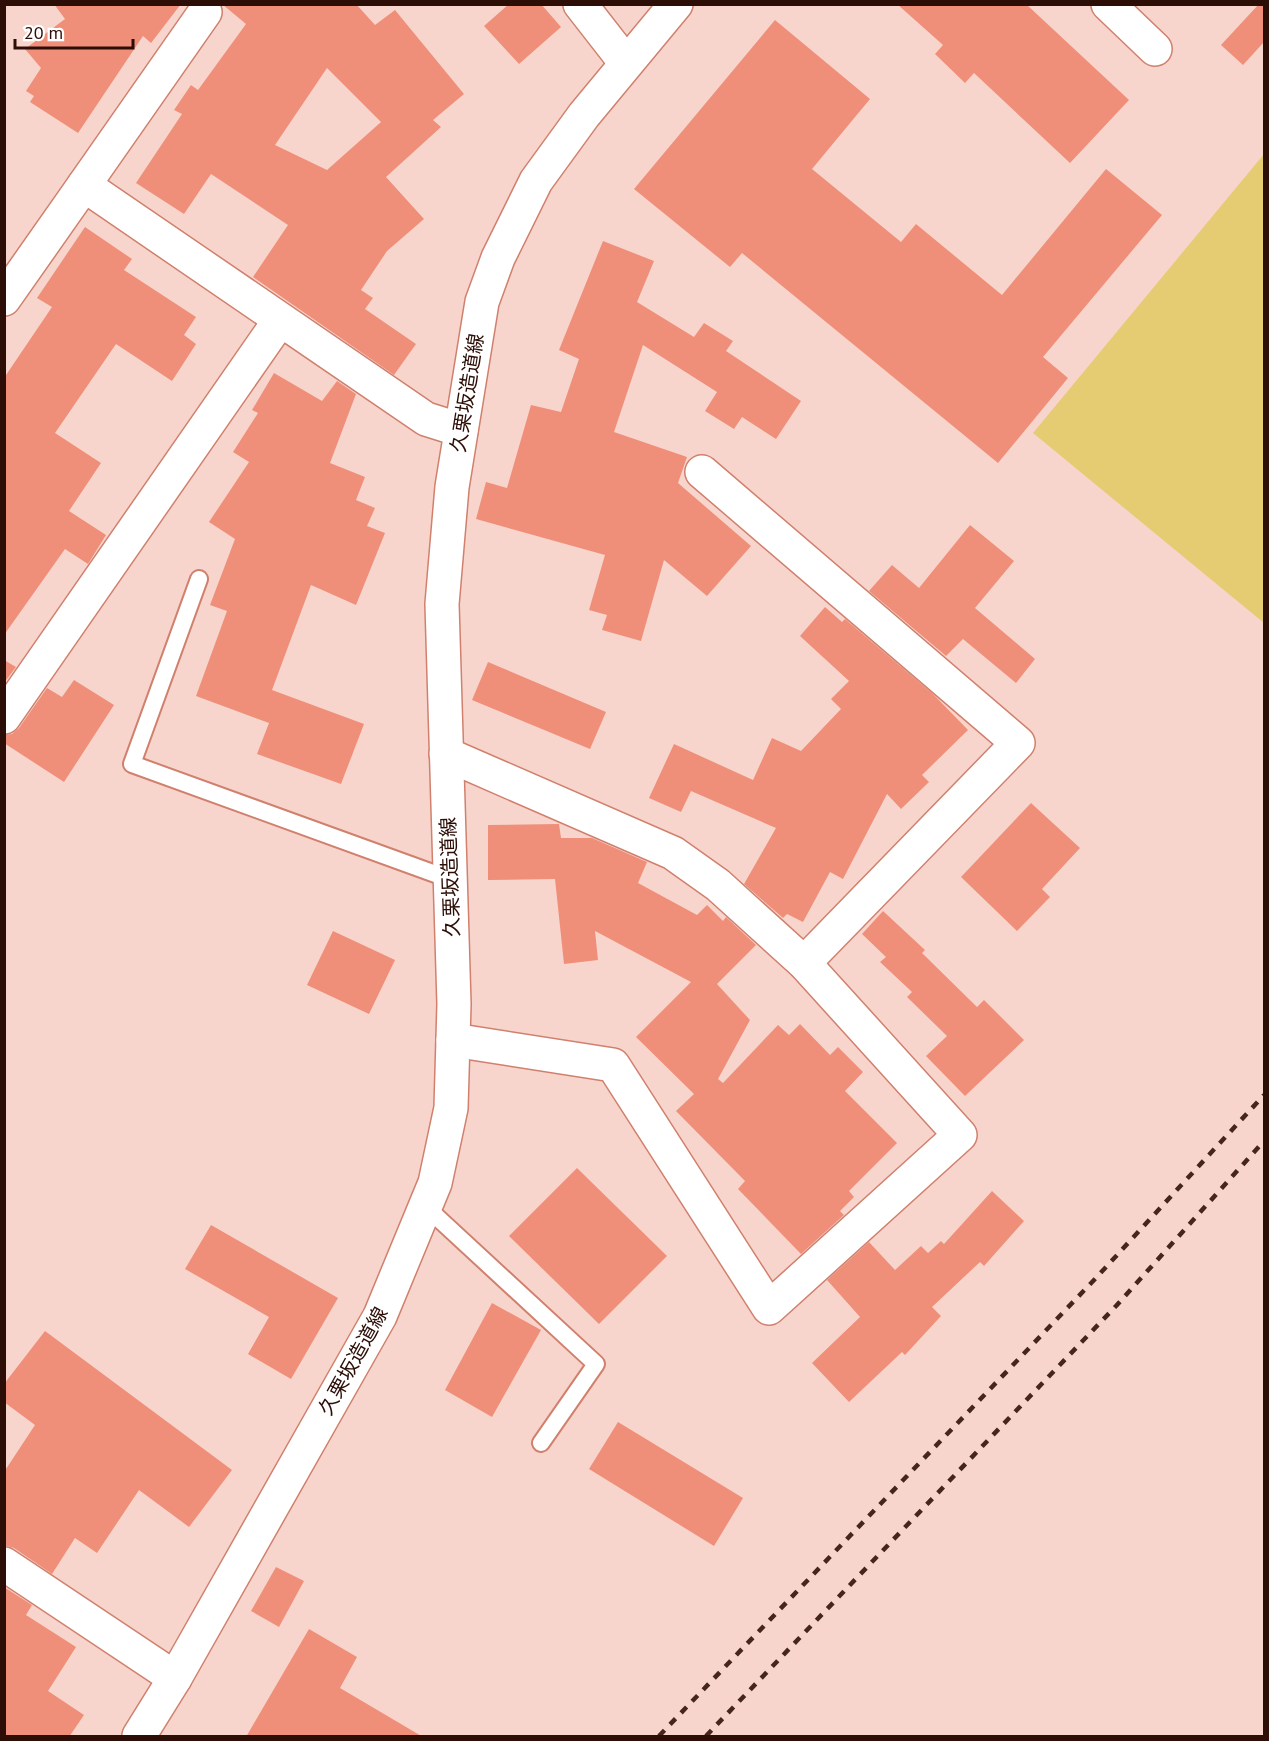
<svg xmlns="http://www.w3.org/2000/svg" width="1269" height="1741" font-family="'PT Sans','Noto Sans JP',sans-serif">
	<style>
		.green { fill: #e5cc73 }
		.building { fill: #ef8f79; fill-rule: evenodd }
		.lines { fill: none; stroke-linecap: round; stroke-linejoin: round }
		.lane-casing { stroke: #d0806d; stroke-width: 20 }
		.street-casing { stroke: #d0806d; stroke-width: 36 }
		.secondary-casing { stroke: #d0806d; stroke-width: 36 }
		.lane { stroke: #fff; stroke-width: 16 }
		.street { stroke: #fff; stroke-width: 33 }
		.secondary { stroke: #fff; stroke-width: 33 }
		.rail { stroke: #45261f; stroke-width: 4.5; stroke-dasharray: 8 8; stroke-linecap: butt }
		.labels { text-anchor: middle; stroke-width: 6; stroke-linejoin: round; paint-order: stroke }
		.street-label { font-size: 20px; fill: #2c0e07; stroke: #fff }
	</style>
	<rect width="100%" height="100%" fill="#f8d5cc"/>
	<polygon class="green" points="1264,154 1264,623 1033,433"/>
	<g class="building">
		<polygon points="54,4 181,4 151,43 143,36 78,133 30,102 34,96 26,91 41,68 25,49 65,19"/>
		<path d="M222 4H356L375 25 395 10 464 94 433 120 441 127 386 177 424 219 387 251 361 290 373 298 365 309 416 344 394 375 253 277 288 225 211 174 184 214 136 183 182 114 174 110 191 85 198 90 246 24ZM327 68 381 122 327 170 275 145Z"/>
		<polygon points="509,4 541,4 561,27 519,64 484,26"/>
		<polygon points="897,4 1026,4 1129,100 1070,163 974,73 965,83 935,54 943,45"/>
		<polygon points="1259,4 1264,4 1264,42 1243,65 1221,45"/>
		<polygon points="775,20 870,99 812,169 901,242 916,224 1002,295 1106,169 1162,215 1043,357 1068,378 998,463 742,253 730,267 634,189"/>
		<polygon points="85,227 132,259 124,270 196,317 184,335 196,344 172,381 116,344 55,433 101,463 69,511 106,535 88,564 65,549 4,635 4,378 52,307 37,298"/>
		<polygon points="603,241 654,261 637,302 694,337 704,323 733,341 726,351 801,401 776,439 742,417 734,429 705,411 717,392 643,345 614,432 687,457 678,483 751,546 707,596 664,560 641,641 602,630 607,615 589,610 605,555 476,519 486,482 507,488 531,405 561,412 579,359 559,350"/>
		<polygon points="274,373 322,401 337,381 356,394 330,463 365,477 356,500 375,508 367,526 385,533 356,605 311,585 272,690 364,724 341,784 257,754 269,723 196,696 227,611 210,605 235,539 209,522 249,462 233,452 258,413 252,410"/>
		<polygon points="970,525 1014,561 975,608 1035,659 1016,683 963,639 946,656 869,591 892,565 919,588"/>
		<polygon points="825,607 842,622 845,619 933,694 968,730 922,775 929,782 901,809 887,794 843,879 830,872 803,922 787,914 783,918 744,884 776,828 691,791 681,812 649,798 674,744 753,780 772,738 801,751 841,709 831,699 849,681 800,636"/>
		<polygon points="4,660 16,667 4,683"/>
		<polygon points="488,662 606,712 590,749 472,700"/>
		<polygon points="74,680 114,705 64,782 4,743 4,735 12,734 19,728 47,688 62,697"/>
		<polygon points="1031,803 1080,848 1042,889 1050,897 1017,931 961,877"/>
		<polygon points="559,824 561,838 592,838 647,862 638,883 697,915 707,905 723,921 726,917 756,945 717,984 750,1020 718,1079 723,1083 778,1025 789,1035 800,1024 830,1055 838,1047 863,1072 845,1091 897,1143 849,1191 854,1197 840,1211 844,1215 801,1254 738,1189 745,1181 676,1111 694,1094 636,1037 691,982 595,931 598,960 564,964 555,879 488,880 488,825"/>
		<polygon points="883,911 925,950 922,953 977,1007 984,1000 1024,1040 965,1096 926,1056 947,1036 907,997 912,992 880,962 886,957 862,934"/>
		<polygon points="333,931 395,960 369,1014 307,985"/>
		<polygon points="577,1168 667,1256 599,1324 509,1236"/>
		<polygon points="992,1191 1024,1221 984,1266 980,1262 932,1307 941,1316 905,1355 902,1352 849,1402 812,1363 860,1317 827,1280 869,1242 895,1270 921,1246 928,1253 941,1241 944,1244"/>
		<polygon points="211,1225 338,1298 291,1379 248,1354 269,1317 185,1269"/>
		<polygon points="492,1303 541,1330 492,1417 445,1390"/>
		<polygon points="45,1331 232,1470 189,1527 139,1490 97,1553 75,1538 52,1574 14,1548 4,1545 4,1472 35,1425 4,1402 4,1384"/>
		<polygon points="618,1422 743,1498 714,1546 589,1469"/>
		<polygon points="276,1567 304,1581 279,1627 251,1611"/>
		<polygon points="4,1587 32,1605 26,1615 76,1647 48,1691 84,1715 69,1737 4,1737"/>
		<polygon points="309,1629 357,1657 340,1688 423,1737 246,1737"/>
	</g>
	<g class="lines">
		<g class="lane-casing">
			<g id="lane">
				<polyline points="199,579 132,764 452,880"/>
				<polyline points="425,1206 596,1364 541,1443"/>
			</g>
		</g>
		<g class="street-casing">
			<g id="street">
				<polyline points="580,4 626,63"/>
				<polyline points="1108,4 1155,49"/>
				<polyline points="84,185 205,12"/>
				<polyline points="4,299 84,185 426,419 461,430"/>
				<polyline points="702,472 1018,743 804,963"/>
				<polyline points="4,717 280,320"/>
				<polyline points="446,754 673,853 718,885 804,963 960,1135 769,1308 613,1065 453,1040"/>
				<polyline points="4,1564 175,1678"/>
			</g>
		</g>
		<g class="secondary-casing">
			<polyline id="secondary" points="139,1736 175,1678 380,1316 435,1183 451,1108 454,1004 442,604 452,487 482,302 498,258 536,181 584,115 676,4"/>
		</g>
		<use href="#lane" class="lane"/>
		<use href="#street" class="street"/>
		<use href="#secondary" class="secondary"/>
		<g class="rail">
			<polyline points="659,1736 1095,1279 1264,1095"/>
			<polyline points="706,1736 1116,1306 1264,1141"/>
		</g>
	</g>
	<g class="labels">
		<g class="street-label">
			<text transform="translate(467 393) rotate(-81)" y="7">久栗坂造道線</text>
			<text transform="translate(450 877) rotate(-92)" y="7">久栗坂造道線</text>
			<text transform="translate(353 1361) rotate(-61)" y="7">久栗坂造道線</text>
		</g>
	</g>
	<rect width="1269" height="1741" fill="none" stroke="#2c0e07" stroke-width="12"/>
	<path d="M15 39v9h118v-9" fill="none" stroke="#2c0e07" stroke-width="3"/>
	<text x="24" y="39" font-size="18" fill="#2c0e07" stroke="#ffffff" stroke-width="4.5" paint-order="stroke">20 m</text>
</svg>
